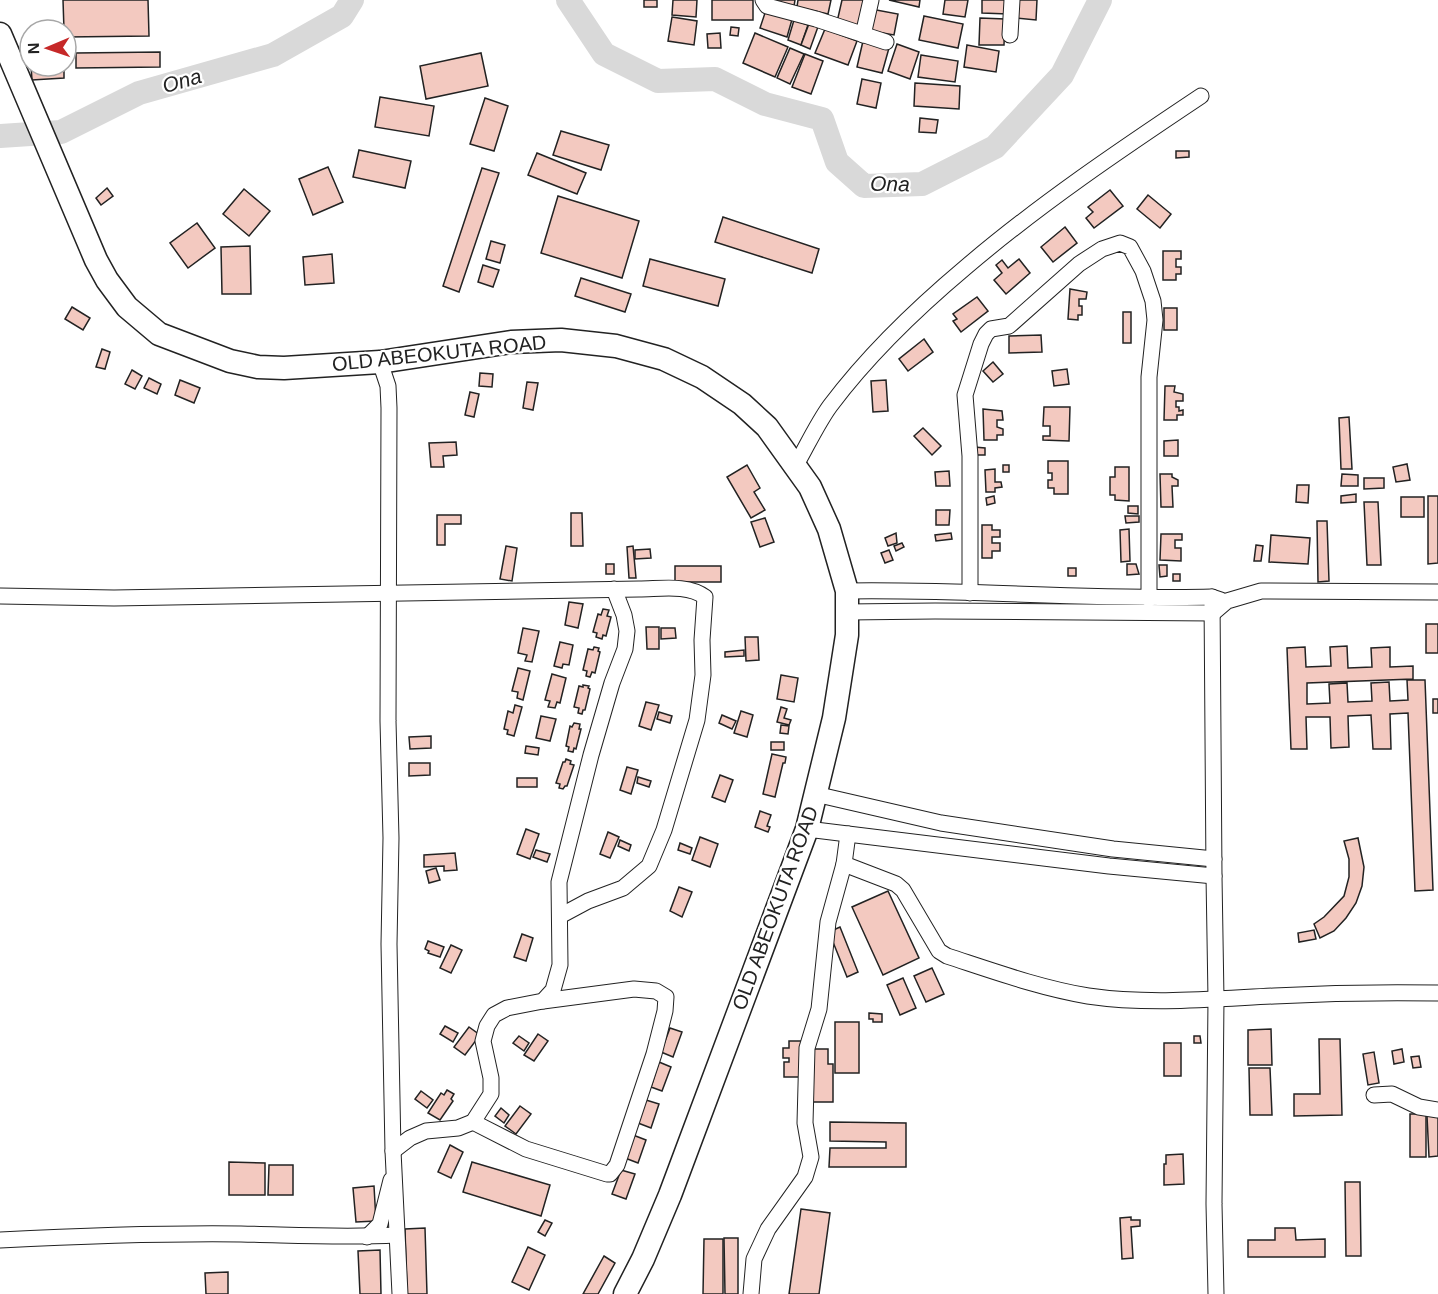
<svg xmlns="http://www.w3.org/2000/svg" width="1438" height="1294" font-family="Helvetica,sans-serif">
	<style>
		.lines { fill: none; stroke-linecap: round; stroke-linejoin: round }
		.river { stroke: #d9d9d9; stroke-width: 24 }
		.building { fill: #f3c9c0; stroke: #222; stroke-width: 1.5 }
		.minor-casing { stroke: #222; stroke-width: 17 }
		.highway-casing { stroke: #222; stroke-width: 25 }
		.minor { stroke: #fff; stroke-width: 15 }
		.highway { stroke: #fff; stroke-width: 22 }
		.labels { text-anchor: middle; stroke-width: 4.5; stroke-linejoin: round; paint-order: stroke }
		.street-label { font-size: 20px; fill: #222; stroke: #fff }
		.water-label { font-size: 21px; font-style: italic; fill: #222; stroke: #fff }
	</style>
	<rect width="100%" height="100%" fill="#fff"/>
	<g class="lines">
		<g class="river">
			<polyline points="568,0 604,54 658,81 715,79 765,104 822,119 837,162 864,186 922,184 995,147 1062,75 1100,0"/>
			<polyline points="0,136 61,132 139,93 273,55 342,16 352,0"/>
		</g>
	</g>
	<g class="building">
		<polygon points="63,0 148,0 149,36 66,37 66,30 64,30"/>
		<rect x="644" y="0" width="13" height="7"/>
		<polygon points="673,0 697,0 696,17 672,15"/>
		<rect x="712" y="0" width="41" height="20"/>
		<polygon points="769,0 795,0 794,6"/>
		<polygon points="798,0 831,0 828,14 797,7"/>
		<polygon points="842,0 864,0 859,27 837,22"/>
		<polygon points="889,0 920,0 919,7"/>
		<polygon points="945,0 968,0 965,17 943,14"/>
		<polygon points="982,0 1008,0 1008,14 982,13"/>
		<polygon points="1016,0 1037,0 1036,20 1015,18"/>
		<polygon points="767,7 793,16 787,37 760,28"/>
		<polygon points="871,9 898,14 894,35 866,30"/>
		<polygon points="924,16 963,24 958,48 919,40"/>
		<polygon points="672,17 697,21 694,45 668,41"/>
		<polygon points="980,18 1005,19 1004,45 979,45"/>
		<polygon points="794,20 808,25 801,45 788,40"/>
		<polygon points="810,21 819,24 810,49 801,45"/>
		<polygon points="731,27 739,28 738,36 730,35"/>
		<polygon points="825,29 857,41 848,65 815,53"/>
		<polygon points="720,33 721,48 708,48 707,34"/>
		<polygon points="755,33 788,47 775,77 743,63"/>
		<polygon points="863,41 889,48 882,73 857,67"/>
		<polygon points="897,44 919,52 910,79 888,71"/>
		<polygon points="967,45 999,51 996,72 964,67"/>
		<polygon points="790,48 804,54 790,84 777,78"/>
		<polygon points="160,52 160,67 76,68 76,53"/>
		<polygon points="481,53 488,86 426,99 420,66"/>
		<polygon points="805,54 823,61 811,94 792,87"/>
		<polygon points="921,55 958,61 955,82 918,77"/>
		<polygon points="31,66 64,66 64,78 32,80"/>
		<polygon points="862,79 881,83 876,108 857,104"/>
		<polygon points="915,83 960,86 959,109 914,106"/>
		<polygon points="380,97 434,106 429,136 375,127"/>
		<polygon points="485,98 508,106 494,151 470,144"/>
		<polygon points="920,118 938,120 936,133 919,132"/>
		<polygon points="561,131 609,145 601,170 553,155"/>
		<polygon points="359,150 411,161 405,188 353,177"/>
		<polygon points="1176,151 1189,151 1189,157 1176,158"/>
		<polygon points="537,153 586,173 577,194 528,175"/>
		<polygon points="328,167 343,202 313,215 299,179"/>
		<polygon points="482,168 499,173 459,292 443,286"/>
		<polygon points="107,188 113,196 101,205 96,198"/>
		<polygon points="244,189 270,211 249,236 223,214"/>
		<polygon points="1110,190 1123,206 1094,228 1086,218 1093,212 1088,207"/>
		<polygon points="1148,195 1171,214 1160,228 1137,209"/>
		<polygon points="558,196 639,221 622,278 541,253"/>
		<polygon points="723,217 819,249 812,273 715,242"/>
		<polygon points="197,223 215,248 188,268 170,243"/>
		<polygon points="1065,227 1077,243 1053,262 1041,247"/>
		<polygon points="491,241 505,245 500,263 486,259"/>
		<polygon points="250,246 251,294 222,294 221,247"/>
		<polygon points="1163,251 1181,251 1181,259 1176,259 1176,267 1181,267 1181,274 1176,274 1176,280 1163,280"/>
		<polygon points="332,254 334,283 305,285 303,257"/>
		<polygon points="650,259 725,279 718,306 643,286"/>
		<polygon points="1019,259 1030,273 1006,294 994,280 1002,273 996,265 1002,260 1008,268"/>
		<polygon points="483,265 499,270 493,287 478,282"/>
		<polygon points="581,278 631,294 625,312 575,296"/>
		<polygon points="1070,289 1087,292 1086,299 1079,299 1079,306 1082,306 1082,315 1078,315 1078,320 1068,319"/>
		<polygon points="977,297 988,311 961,332 953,321 957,319 953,314"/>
		<polygon points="72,307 90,318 83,330 65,319"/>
		<rect x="1164" y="308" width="13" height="22"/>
		<rect x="1123" y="312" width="8" height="31"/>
		<polygon points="1041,335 1042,352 1009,353 1009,336"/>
		<polygon points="924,339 933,352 908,371 899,359"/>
		<polygon points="102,349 110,352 105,369 96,367"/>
		<polygon points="993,362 1003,374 993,382 983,371"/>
		<polygon points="1067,369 1069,384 1054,386 1052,371"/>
		<polygon points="132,370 142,376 135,389 125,384"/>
		<polygon points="480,373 493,374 492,387 479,386"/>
		<polygon points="149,378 161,384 157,394 144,388"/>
		<polygon points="180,380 200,388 194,403 175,395"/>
		<polygon points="886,380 888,411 873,412 871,381"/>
		<polygon points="527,382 538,383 533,410 523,408"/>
		<polygon points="1165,386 1175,386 1174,392 1183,394 1183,401 1176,401 1176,407 1179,407 1179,411 1183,410 1183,415 1177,415 1177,420 1164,420"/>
		<polygon points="470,392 479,394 474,417 465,415"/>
		<polygon points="1044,407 1070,407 1069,441 1043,440 1043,436 1050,436 1050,426 1043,426"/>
		<polygon points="983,409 1002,411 1003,420 997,420 997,427 1003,429 1003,435 997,435 997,440 984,440"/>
		<polygon points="1349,417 1352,469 1341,469 1339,418"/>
		<polygon points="923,428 941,446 932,455 914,436"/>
		<polygon points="1178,440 1178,456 1164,456 1164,441"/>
		<polygon points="456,442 457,455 443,456 444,467 431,467 429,443"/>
		<polygon points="974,447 985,448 985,455 974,455"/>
		<polygon points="1048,461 1068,461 1068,494 1054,494 1054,488 1048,488 1048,480 1052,480 1052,473 1048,473"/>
		<polygon points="1407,464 1410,480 1396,482 1393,467"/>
		<polygon points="747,465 760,488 754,492 765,510 751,518 727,477"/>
		<rect x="1003" y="465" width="6" height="7"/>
		<polygon points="1115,467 1129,467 1129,501 1115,500 1115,495 1110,495 1110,477 1115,477"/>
		<polygon points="995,469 995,482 1001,482 1002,487 995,488 995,492 986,492 985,470"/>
		<polygon points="949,471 950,486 936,486 935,472"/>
		<polygon points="1160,474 1172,474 1172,477 1178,480 1178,486 1172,486 1173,507 1161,507"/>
		<polygon points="1342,474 1358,475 1358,486 1341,486"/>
		<polygon points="1364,478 1384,478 1384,488 1364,489"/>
		<polygon points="1297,485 1309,485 1308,503 1296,502"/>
		<polygon points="1356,494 1356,502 1341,503 1341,496"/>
		<polygon points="994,496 995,503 987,505 986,498"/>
		<polygon points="1428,496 1438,496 1438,563 1428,564"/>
		<rect x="1401" y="497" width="23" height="20"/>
		<polygon points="1364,502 1378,502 1381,565 1367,565"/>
		<polygon points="1128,506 1138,506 1138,514 1128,513"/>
		<polygon points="936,510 950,510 949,525 936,525"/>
		<polygon points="571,513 582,513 583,546 571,546"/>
		<polygon points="437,515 461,515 461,524 445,524 445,545 437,545"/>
		<polygon points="1125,516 1139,516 1139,522 1126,523"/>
		<polygon points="765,518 774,542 760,547 751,522"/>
		<polygon points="1317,521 1327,521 1329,581 1318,582"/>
		<polygon points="982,525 992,525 992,530 1000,530 1000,537 992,537 992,543 1000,543 1000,551 992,551 992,558 982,558"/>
		<polygon points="1129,529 1130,561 1121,562 1120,530"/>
		<polygon points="896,533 897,543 888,546 885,538"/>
		<polygon points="951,533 952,539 936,541 935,535"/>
		<polygon points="1161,534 1182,534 1182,540 1175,540 1175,548 1181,548 1181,561 1160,560"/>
		<polygon points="1271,535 1310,538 1308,564 1269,562"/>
		<polygon points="902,543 904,547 896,551 894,546"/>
		<polygon points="1256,545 1263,546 1261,561 1254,561"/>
		<polygon points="506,546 517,548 512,581 500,579"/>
		<polygon points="633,546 636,578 629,578 627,547"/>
		<polygon points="650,549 651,558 635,559 635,550"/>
		<polygon points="889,550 893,560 885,563 881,553"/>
		<rect x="606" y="564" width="8" height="10"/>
		<polygon points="1127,564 1136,564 1139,574 1127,575"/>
		<polygon points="1159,565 1167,565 1167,576 1160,577"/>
		<rect x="675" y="566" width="46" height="16"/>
		<rect x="1068" y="568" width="8" height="8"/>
		<rect x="1173" y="574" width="7" height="7"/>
		<polygon points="569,602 583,604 578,628 565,625"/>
		<polygon points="603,609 609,610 607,616 611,617 606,636 603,635 602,639 596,637 597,633 593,632 598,614 601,615"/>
		<rect x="1426" y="624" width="12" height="29"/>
		<polygon points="646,627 659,627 659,649 647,649"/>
		<polygon points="523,628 539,631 532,662 525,661 527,655 518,653"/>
		<polygon points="661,628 675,628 676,638 661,639"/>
		<polygon points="745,637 758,637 759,660 746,661"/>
		<polygon points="560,642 573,645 569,665 563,664 562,668 554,666"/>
		<polygon points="1347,646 1348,668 1372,667 1371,648 1390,647 1390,667 1413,666 1413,679 1307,683 1307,704 1330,703 1329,684 1347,683 1348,702 1372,701 1371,683 1389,682 1390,701 1408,700 1407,680 1425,680 1433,890 1415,891 1408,713 1390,714 1391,749 1373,749 1371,715 1348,716 1349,747 1331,748 1330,717 1306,717 1307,749 1291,749 1287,648 1305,647 1306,667 1331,666 1330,647"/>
		<polygon points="594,647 599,648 598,651 600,652 595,673 592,672 590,677 586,676 587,671 583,670 588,649 593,650"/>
		<polygon points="744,650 744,656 725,657 725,652"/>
		<polygon points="518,668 530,671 523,700 517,698 518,692 512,691"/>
		<polygon points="552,674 566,678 560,703 557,702 555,708 548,707 550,701 545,700"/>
		<polygon points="781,675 798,678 794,702 777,699"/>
		<polygon points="583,685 589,686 588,688 590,689 585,710 583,710 582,714 578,713 579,708 574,707 579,686 583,687"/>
		<rect x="1433" y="699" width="5" height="14"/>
		<polygon points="646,702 659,705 651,730 639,726"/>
		<polygon points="515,705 522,707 514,736 507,734 508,730 504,729 508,711 513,713"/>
		<polygon points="781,707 787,709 784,718 791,720 789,725 777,722"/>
		<polygon points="741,711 753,715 747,737 734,733"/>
		<polygon points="659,712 672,716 670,723 657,719"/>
		<polygon points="722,715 736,721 732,729 719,723"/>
		<polygon points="541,716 556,719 550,741 536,738"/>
		<polygon points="574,723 580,724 579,729 581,729 576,749 574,748 573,752 568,751 569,747 566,746 570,726 572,727"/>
		<polygon points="781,725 789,726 788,734 780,733"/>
		<polygon points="431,736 431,748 410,749 409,737"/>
		<rect x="771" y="742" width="13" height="8"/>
		<polygon points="526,746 539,748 538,755 525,753"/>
		<polygon points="772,754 786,757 785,763 783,763 775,797 763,794"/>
		<polygon points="566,759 571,761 570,764 574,765 567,786 565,786 563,789 559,788 560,784 556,783 563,762 565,762"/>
		<polygon points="409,763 430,763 430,775 409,776"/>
		<polygon points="627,767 638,770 631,794 620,790"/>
		<polygon points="720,775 733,780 725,802 712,797"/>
		<polygon points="638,777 651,781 649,787 637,783"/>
		<rect x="517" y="778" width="20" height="9"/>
		<polygon points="760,811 771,815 767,826 770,827 768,832 755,827"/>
		<polygon points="526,829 539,834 530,859 517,854"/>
		<polygon points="608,832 619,837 610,858 600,854"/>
		<polygon points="700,837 718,844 710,867 692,860"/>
		<polygon points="1358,838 1364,867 1362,886 1356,903 1346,918 1334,931 1320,938 1314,924 1324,917 1344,896 1349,877 1349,859 1344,841"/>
		<polygon points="620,840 631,845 629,851 618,846"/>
		<polygon points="680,843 692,848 690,854 678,850"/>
		<polygon points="536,850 550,854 547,862 533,857"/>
		<polygon points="455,853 457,870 444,871 444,866 424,867 424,855"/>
		<polygon points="436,868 440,880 429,883 426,871"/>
		<polygon points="679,887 692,892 682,917 670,911"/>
		<polygon points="888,891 919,958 883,975 852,907"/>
		<polygon points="840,927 858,972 847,977 829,932"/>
		<polygon points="1314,930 1316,939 1299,942 1298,933"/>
		<polygon points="522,934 533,938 526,961 514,957"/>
		<polygon points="428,941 444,947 440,957 428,953 429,951 425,949"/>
		<polygon points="451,945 462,950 451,973 440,968"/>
		<polygon points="932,968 944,994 926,1002 914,976"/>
		<polygon points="903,978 916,1008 900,1015 887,985"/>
		<polygon points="869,1013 882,1014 882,1022 873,1022 873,1019 869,1019"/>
		<rect x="835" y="1022" width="24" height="51"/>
		<polygon points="445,1026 458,1033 453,1042 440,1034"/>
		<polygon points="469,1027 480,1035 465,1055 454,1047"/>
		<polygon points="670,1028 682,1032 673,1057 661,1052"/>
		<polygon points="1271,1029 1272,1065 1248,1065 1248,1030"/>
		<polygon points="538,1034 548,1041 534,1061 524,1055"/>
		<polygon points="519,1036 529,1043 524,1051 513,1043"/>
		<polygon points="1194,1036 1200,1036 1201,1043 1194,1043"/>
		<polygon points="1319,1039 1340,1039 1342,1115 1294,1116 1294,1094 1320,1094"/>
		<polygon points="789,1041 802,1041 801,1077 784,1077 784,1062 789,1062 789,1058 783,1058 783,1048 789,1048"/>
		<rect x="1164" y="1043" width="17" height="33"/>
		<polygon points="810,1049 828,1049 828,1064 833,1064 833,1102 809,1102"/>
		<polygon points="1402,1049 1404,1062 1394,1064 1392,1051"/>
		<polygon points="1374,1052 1379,1083 1368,1085 1363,1054"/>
		<polygon points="1419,1056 1421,1067 1413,1068 1411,1057"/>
		<polygon points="659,1062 671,1067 662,1091 651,1087"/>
		<polygon points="1249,1068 1270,1068 1272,1115 1250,1115"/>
		<polygon points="447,1090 454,1094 451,1099 453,1101 440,1120 428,1113 441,1093 444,1095"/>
		<polygon points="421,1091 433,1100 427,1108 415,1099"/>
		<polygon points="646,1100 659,1104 651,1128 638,1123"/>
		<polygon points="520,1106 531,1114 516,1134 505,1126"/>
		<polygon points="501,1108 509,1115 504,1123 495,1116"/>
		<rect x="1410" y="1114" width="16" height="43"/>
		<polygon points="1438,1115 1438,1156 1429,1157 1427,1116"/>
		<polygon points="830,1122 906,1123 906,1167 829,1167 830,1148 886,1148 886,1142 830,1141"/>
		<polygon points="633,1135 646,1140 638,1163 625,1158"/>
		<polygon points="450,1145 463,1152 451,1178 438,1172"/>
		<polygon points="1183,1154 1184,1184 1164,1185 1164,1164 1166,1164 1166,1155"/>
		<polygon points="229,1162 265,1163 265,1195 229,1195"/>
		<polygon points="472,1162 550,1185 541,1216 463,1192"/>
		<polygon points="269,1165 293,1165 293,1195 268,1195"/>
		<polygon points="621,1170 635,1174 626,1199 612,1194"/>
		<polygon points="1345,1182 1360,1182 1361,1256 1346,1256"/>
		<polygon points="374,1186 376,1221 356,1222 353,1188"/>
		<polygon points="801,1209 830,1213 819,1294 789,1294"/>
		<polygon points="1131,1217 1131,1220 1140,1220 1140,1226 1131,1227 1133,1258 1122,1259 1120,1218"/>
		<polygon points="545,1220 552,1223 545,1236 538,1232"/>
		<polygon points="425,1228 427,1294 407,1294 405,1229"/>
		<polygon points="1275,1228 1295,1228 1296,1240 1325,1239 1325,1257 1248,1257 1248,1240 1275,1240"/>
		<polygon points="724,1238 738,1238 738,1294 725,1294"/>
		<polygon points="704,1239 723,1239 723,1294 703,1294"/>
		<polygon points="528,1247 545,1255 529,1290 512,1282"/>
		<polygon points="380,1250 381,1294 360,1294 358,1251"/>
		<polygon points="604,1256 615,1263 598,1294 583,1294"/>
		<polygon points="228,1272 228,1294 206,1294 205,1273"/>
	</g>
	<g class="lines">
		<g class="minor-casing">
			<g id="minor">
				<polyline points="763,0 767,6 816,19 886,42"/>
				<polyline points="863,35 871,0"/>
				<polyline points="1010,35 1012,0"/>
				<polyline points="380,362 388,386 389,408 388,721 391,838 389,944 393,1151 400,1294"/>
				<path d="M796 465C807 446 817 424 830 406 869 354 916 309 966 267 1040 204 1120 150 1201 96"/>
				<path d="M847 591C969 589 1090 600 1212 597L1221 600"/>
				<polyline points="970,593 970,456 965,395 981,344 986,334 991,329 1009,326 1079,264 1102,249 1120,243 1130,247 1143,271 1153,301 1155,320 1149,377 1149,599"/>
				<path d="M0 596 114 598 639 589C660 589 688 584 705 597L702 640 703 675 697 720 664 830 649 866 623 888 588 901 560 916"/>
				<polyline points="1212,597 1214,876 1216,999 1214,1204 1216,1294"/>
				<polyline points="847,612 935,611 1213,613 1227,601 1261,591 1438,592"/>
				<polyline points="815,794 941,823 1113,849 1214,859"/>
				<polyline points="807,829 1109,866 1214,876"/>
				<path d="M844 864 896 884 903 890 939 951 947 956C993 971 1040 988 1088 996 1149 1005 1213 999 1274 996 1329 993 1383 992 1438 993"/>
				<polyline points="1374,1095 1392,1094 1419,1107 1438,1110"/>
				<polyline points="473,1122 526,1149 607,1174 610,1174 617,1165 654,1054 665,1011 666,997 656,991 634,989 543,1001"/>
				<polyline points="393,1151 410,1138 426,1131 458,1128 473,1122 491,1094 491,1078 483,1041 487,1026 494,1015 507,1008 543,1001 553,990 560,965 559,882 591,755 612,683 625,649 627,631 624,615 614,589"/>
				<polyline points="367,1237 380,1224 391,1180"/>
				<path d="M0 1240C80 1236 161 1233 241 1234 293 1235 344 1238 396 1235"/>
				<polyline points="751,1294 754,1259 768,1229 805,1177 811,1157 805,1123 807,1048 819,1009 828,922 844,864 848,834"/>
			</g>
		</g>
		<g class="highway-casing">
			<polyline id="highway" points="0,34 96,260 107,280 127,307 159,334 230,361 258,367 284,368 380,362 511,342 561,340 616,346 664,359 702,377 742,404 767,427 810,487 829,529 847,591 847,635 834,718 807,829 670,1195 643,1259 625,1294"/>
		</g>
		<use href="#minor" class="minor"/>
		<use href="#highway" class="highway"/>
	</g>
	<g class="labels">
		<g class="street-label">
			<text transform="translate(439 353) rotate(-6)" y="7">OLD ABEOKUTA ROAD</text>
			<text transform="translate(775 908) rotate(-70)" y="7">OLD ABEOKUTA ROAD</text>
		</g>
		<g class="water-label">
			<text transform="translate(182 81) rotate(-16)" y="7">Ona</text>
			<text transform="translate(890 184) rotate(1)" y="7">Ona</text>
		</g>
	</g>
	<g transform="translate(48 48) rotate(268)"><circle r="28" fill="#ffffff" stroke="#a7a7a7" stroke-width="1.5"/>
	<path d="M0-4.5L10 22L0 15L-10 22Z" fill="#c62828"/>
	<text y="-9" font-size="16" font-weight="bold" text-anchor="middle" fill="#222222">N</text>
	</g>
</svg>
